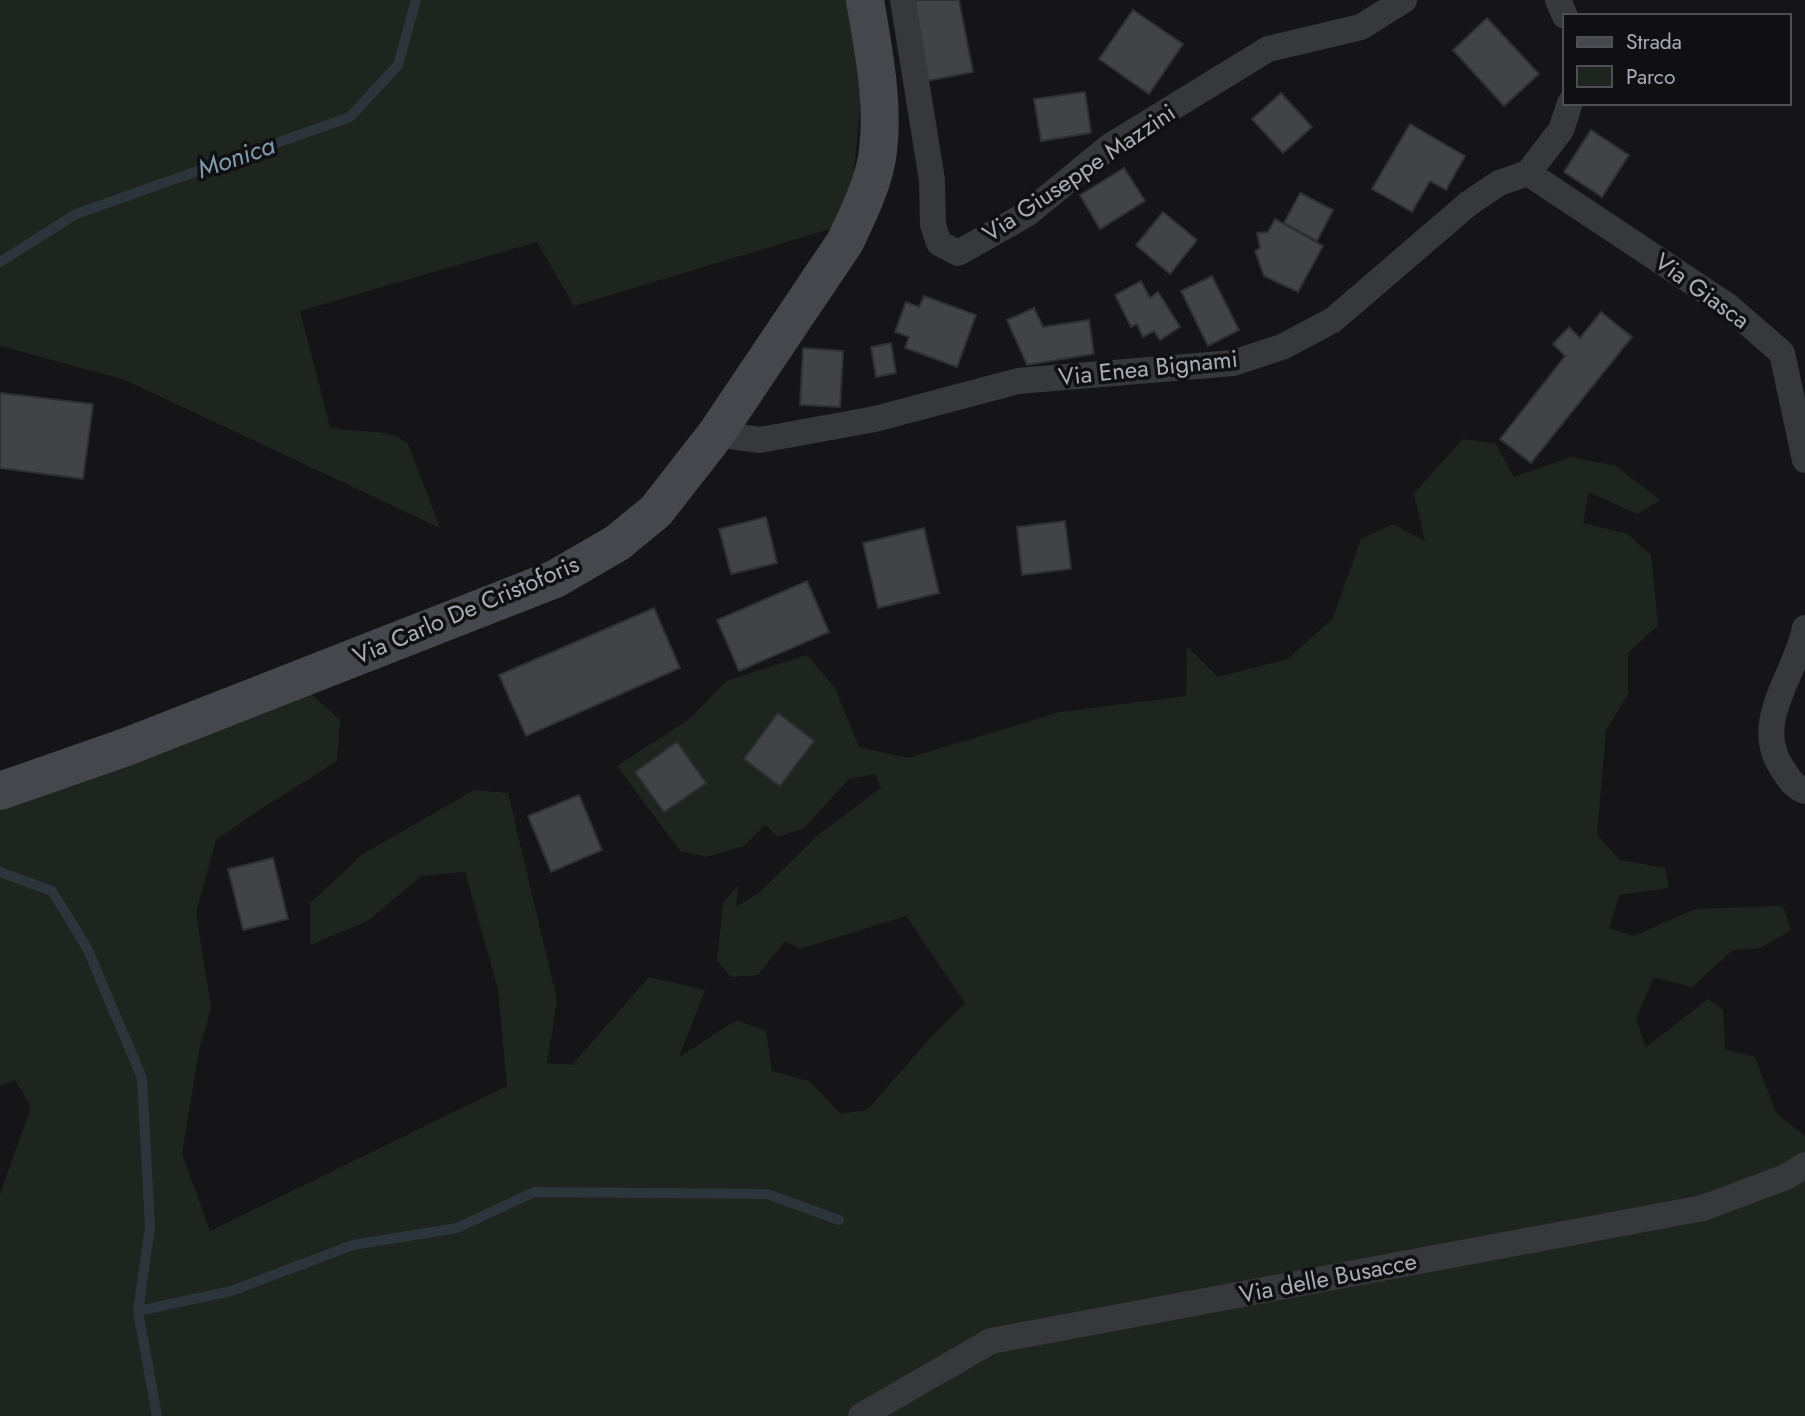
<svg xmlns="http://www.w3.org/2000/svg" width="1805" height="1416" font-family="Jost,sans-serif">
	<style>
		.green { fill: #1e251e }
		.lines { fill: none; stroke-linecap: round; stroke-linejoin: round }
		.stream { stroke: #2c353b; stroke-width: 10 }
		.building { fill: #424347; stroke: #2f3033; stroke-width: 2 }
		.minor { stroke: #36383c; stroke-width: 26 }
		.secondary { stroke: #45474c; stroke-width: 38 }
		.labels { text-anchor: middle; stroke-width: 7; stroke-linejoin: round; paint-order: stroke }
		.street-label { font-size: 24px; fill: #a8adb7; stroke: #101012 }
		.water-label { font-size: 26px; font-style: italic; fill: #809bb0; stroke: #101012 }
	</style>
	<rect width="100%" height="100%" fill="#151517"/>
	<g class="green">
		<path d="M0 0H846L861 94 854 172 837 227 574 306 537 242 300 311 330 427C354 435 387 425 408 444L440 528 125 380 0 346Z"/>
		<polygon points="1463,439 1495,443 1514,477 1571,457 1616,466 1660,500 1637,514 1589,492 1583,523 1627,534 1651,555 1658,625 1628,653 1628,694 1606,730 1597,835 1620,860 1665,868 1669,888 1619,895 1609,928 1634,936 1695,909 1783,906 1791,930 1761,948 1733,950 1692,987 1654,977 1636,1019 1646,1047 1708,999 1723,1010 1725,1049 1755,1057 1776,1113 1805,1136 1805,1416 0,1416 0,1194 31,1107 15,1080 0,1086 0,807 310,693 340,720 337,761 264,807 216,840 196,913 211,1008 199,1051 182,1154 210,1231 507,1086 498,989 465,872 421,876 368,921 310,945 310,903 363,854 474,790 508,793 557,1000 547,1063 572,1065 649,977 705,990 679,1057 737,1020 766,1031 772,1071 809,1081 841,1114 867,1110 932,1036 965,1003 906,916 800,949 785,941 758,975 731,977 717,961 723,903 738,886 736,907 761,891 818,835 881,788 875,774 849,779 804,828 778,837 765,825 744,846 707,857 680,851 617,766 691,718 726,681 807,655 835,688 859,747 908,758 1060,712 1186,696 1187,646 1218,677 1288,659 1333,618 1361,539 1393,524 1425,541 1414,493"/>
	</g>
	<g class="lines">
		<g class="stream">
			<polyline points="0,262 76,214 350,117 398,65 416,0"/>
			<polyline points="0,872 52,891 87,948 142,1078 150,1227 138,1311 157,1416"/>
			<polyline points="138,1311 231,1291 353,1245 457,1228 534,1192 767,1194 839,1220"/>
		</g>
	</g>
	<g class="building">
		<polygon points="911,0 959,0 973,72 927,81"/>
		<polygon points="1133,10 1183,44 1149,94 1099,59"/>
		<polygon points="1487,18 1539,74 1504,106 1453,50"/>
		<polygon points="1085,92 1091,133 1041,141 1034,99"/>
		<polygon points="1281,93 1312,127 1283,153 1252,119"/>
		<polygon points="1410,124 1465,156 1446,190 1430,181 1412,212 1372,189"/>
		<polygon points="1591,130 1629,155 1602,197 1564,172"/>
		<polygon points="1124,168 1145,201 1100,229 1080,195"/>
		<polygon points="1300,193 1333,210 1317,241 1284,223"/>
		<polygon points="1163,212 1197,240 1170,274 1136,245"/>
		<polygon points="1275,219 1323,246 1298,292 1264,276 1255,251 1260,248 1257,233 1268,232"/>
		<polygon points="1212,276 1239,330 1208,346 1181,291"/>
		<polygon points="1141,281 1150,298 1158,292 1180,327 1160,340 1154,331 1143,337 1137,324 1131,327 1115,295"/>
		<polygon points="924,296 976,315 957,367 905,348 909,337 895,332 906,302 919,307"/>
		<polygon points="1034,308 1043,327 1089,320 1094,354 1027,365 1007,320"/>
		<polygon points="1601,312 1632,337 1531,463 1500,439 1565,356 1553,344 1569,327 1580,338"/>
		<polygon points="891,343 896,373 876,377 871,347"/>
		<polygon points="803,348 843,351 840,407 800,405"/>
		<polygon points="0,393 93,404 83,479 0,468"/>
		<polygon points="766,517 777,563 731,574 719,529"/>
		<polygon points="1065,521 1071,569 1022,575 1017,527"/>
		<polygon points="924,528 939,593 878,608 863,543"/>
		<polygon points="807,581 829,632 739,671 717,620"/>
		<polygon points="654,608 680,668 526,736 499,675"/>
		<polygon points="778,713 814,741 780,786 744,759"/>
		<polygon points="677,742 706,783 664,812 635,772"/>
		<polygon points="579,795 602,850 551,872 528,816"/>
		<polygon points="273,858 288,919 243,930 228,869"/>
	</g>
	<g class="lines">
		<g class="minor">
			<polyline points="903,0 932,180 933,225 939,243 958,253 1027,214 1110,146 1268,49 1361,27 1404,0"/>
			<polyline points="1558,0 1565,16"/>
			<polyline points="1528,173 1728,306 1782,353 1805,460"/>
			<polyline points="716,434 760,440 875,419 1018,381 1233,363 1282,347 1333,320 1468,204 1499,183 1528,173 1561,130 1570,103"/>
			<path d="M1805 628C1796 675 1751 722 1782 768 1789 779 1793 786 1805 791"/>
			<polyline points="861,1416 991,1341 1703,1208 1786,1177 1805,1165"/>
		</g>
		<path class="secondary" d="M0 791 126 747 555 579 617 543 656 511 716 434 845 242C858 215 875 180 878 151 884 100 873 49 865 0"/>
	</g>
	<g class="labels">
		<g class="street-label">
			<text transform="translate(1079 173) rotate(-34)" y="8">Via Giuseppe Mazzini</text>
			<text transform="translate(1702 291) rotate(36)" y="8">Via Giasca</text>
			<text transform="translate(1148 368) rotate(-6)" y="8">Via Enea Bignami</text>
			<text transform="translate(466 610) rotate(-23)" y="8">Via Carlo De Cristoforis</text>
			<text transform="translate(1328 1278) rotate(-11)" y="8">Via delle Busacce</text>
		</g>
		<g class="water-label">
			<text transform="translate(236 157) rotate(-19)" y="9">Monica</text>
		</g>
	</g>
	<rect x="1563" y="14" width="228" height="91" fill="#101012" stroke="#4d4f54" stroke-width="2"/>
	<rect x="1577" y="37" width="35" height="10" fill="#45474c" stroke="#4d4f54" stroke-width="2"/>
	<text x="1626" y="49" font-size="21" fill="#a8adb7">Strada</text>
	<rect x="1577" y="66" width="35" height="21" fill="#1e251e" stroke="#4d4f54" stroke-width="2"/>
	<text x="1626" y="84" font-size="21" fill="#a8adb7">Parco</text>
</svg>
